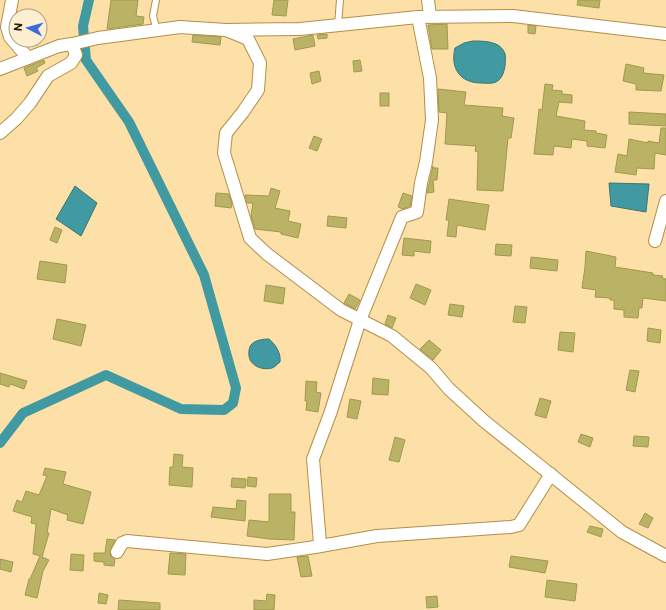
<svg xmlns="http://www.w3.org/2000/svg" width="666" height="610" font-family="Commissioner,sans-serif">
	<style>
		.water { fill: #4199a1; stroke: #3b7571 }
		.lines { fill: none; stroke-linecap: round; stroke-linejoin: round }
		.canal { stroke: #4199a1; stroke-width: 10 }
		.building { fill: #bab366; stroke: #a0994c }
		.lane-casing { stroke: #b28f48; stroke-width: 8 }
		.street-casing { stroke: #b28f48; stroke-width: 14 }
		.lane { stroke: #fff; stroke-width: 6 }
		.street { stroke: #fff; stroke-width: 12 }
	</style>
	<rect width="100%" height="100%" fill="#fde0a7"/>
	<g class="water">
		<path d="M473 41C484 41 501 41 505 54 506 58 505 63 505 66 504 72 502 79 496 82 492 84 486 83 481 83 460 83 450 68 455 48L464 43Z"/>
		<polygon points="609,183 649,184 646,212 611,206"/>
		<polygon points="75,186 97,203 81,236 56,219"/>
		<path d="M269 339C276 345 281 353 280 362 277 364 275 367 272 368 260 371 247 364 249 351 249 349 250 346 251 345 255 340 263 339 269 339Z"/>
	</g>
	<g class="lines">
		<polyline class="canal" points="0,443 23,413 106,375 181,409 224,410 233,403 236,388 204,275 129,122 86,60 83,26 89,0"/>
	</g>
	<g class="building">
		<polygon points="111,0 138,0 136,16 144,17 143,24 107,29"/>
		<polygon points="274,0 288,0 286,16 272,15"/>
		<polygon points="578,0 600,0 599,8 577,5"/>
		<polygon points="447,24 448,49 432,49 428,25"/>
		<polygon points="528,25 536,26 535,34 528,33"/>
		<polygon points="327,34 327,38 318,39 317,35"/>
		<polygon points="193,35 221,37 220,45 192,42"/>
		<polygon points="313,35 315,46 295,50 293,39"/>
		<polygon points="44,60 45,63 36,68 38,71 27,76 24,68"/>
		<polygon points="360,60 362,71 354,72 353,61"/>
		<polygon points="626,64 644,68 643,73 664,75 661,91 636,90 636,84 623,81"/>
		<polygon points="319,71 321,81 312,84 310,73"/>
		<polygon points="545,84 553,85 552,90 562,91 562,94 572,95 572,103 559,102 556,116 585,121 584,130 596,131 596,133 607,135 605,148 587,146 587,141 572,139 571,148 554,146 553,155 534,154 539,109 542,110"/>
		<polygon points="438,89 466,92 464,105 503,108 502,116 514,118 511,138 508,138 503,191 477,190 478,152 475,151 476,146 445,144 447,113 439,112"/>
		<rect x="380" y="93" width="9" height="13"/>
		<polygon points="629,112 666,114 666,126 629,124"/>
		<polygon points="661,128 666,128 666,155 655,153 654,169 637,168 636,175 615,172 618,154 627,156 629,139 648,143 648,141 659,143"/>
		<polygon points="314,136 322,139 317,151 309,148"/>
		<polygon points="433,166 433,168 438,168 437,180 433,180 434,192 427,193"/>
		<polygon points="271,188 280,191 275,208 290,211 288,221 301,224 298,238 281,234 281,232 255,229 251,216 253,203 247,203 245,195 269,196"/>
		<polygon points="216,193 229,194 232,204 231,208 215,206"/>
		<polygon points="403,193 412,196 410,206 403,209 398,207"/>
		<polygon points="449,199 489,205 485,230 457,225 456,237 447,236 449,220 446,220"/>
		<polygon points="328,216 347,218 346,228 327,226"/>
		<polygon points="55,227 62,230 57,243 50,240"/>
		<polygon points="404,238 431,241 430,253 414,251 414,256 402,255"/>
		<polygon points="496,244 512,245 511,256 495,255"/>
		<polygon points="586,251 616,257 615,267 653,273 653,275 663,276 662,278 666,279 666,301 643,298 642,308 639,308 638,318 624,317 624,310 614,309 614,300 610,300 610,298 595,297 596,290 582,288 585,267"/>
		<polygon points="531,257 558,260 557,271 530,268"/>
		<polygon points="40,261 67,265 65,283 37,279"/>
		<polygon points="416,284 431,290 425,305 410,298"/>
		<polygon points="266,285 285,288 283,304 264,301"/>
		<polygon points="349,294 360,300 355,309 344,303"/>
		<polygon points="450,304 464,306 462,317 448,315"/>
		<polygon points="515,306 527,307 525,323 513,322"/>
		<polygon points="388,315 396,318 392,328 385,324"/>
		<polygon points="57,319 86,325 81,346 53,339"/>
		<polygon points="648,328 661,330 660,343 647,341"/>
		<polygon points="560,332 575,333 573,352 558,350"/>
		<polygon points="429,340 441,350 433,360 420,349"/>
		<polygon points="630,370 639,371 635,392 626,390"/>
		<polygon points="0,373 27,381 24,389 10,384 9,387 0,384"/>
		<polygon points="373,378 389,380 388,395 372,394"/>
		<polygon points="306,381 317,382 316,392 321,393 318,412 306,410 307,401 305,401"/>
		<polygon points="540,398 551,401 546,418 535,415"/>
		<polygon points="350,399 361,401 357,419 347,417"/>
		<polygon points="581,434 593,438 590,447 578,442"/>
		<polygon points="634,436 649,437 648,447 633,446"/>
		<polygon points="395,437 405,440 399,462 389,460"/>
		<polygon points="174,454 183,455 182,467 193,468 192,487 169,485 170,467 173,467"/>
		<polygon points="45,468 66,472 63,484 91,492 83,524 67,520 68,515 51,509 47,533 49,533 42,557 49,560 43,571 37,598 25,595 29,579 30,579 40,556 33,554 36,524 31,523 32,517 13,511 17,500 22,502 26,491 39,495 47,476 43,475"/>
		<polygon points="248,477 257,478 256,487 247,486"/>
		<polygon points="232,478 246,479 245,488 231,487"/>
		<polygon points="269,494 291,494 291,512 295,512 294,540 269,539 247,536 249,520 269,522"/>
		<polygon points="237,500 246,501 245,521 211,517 213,507 236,509"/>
		<polygon points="645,513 653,518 648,528 639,524"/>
		<polygon points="590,526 603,529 601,537 587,532"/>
		<polygon points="107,539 115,540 110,552 111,556 115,559 114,566 104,565 104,562 94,561 94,553 105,553"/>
		<polygon points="170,553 186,554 185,575 168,574"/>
		<polygon points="71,554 84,555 83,571 70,570"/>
		<polygon points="308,556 312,576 301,577 297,557"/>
		<polygon points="511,556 548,561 545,573 509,567"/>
		<polygon points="0,559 13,562 11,572 0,569"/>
		<polygon points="547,580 577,584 575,601 545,597"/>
		<polygon points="99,593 108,595 106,604 98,603"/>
		<polygon points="267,594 275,595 274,610 254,610 254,600 266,601"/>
		<polygon points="437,596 438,607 427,608 426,597"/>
		<polygon points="119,600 160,603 160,610 118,610"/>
	</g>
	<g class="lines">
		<g class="lane-casing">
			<g id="lane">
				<polyline points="156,0 153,16 157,31"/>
				<polyline points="338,25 340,0"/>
			</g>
		</g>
		<g class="street-casing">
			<g id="street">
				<polyline points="12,0 7,27 10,37 28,58"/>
				<polyline points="428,0 430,16"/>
				<polyline points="226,30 248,39 260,63 258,90 243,112 226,133 224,153 250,238 267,254 341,310 392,336 431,368 449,389 484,421 622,532 666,556"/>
				<polyline points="0,69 59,46 72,44 98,38 180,27 226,30 300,29 418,17 513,16 666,34"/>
				<polyline points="0,133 16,119 30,103 48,76 71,63 76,55 72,44"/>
				<polyline points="655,241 666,201"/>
				<polyline points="315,547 320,543 313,459 330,414 360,320 402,217 417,212 421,183 426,162 432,120 430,78 418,17"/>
				<polyline points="117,552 122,543 127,541 267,554 315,547 377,536 511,527 519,525 551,474"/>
			</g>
		</g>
		<use href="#lane" class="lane"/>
		<use href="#street" class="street"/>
	</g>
	<g transform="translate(28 28) rotate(276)"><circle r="19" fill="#feefd3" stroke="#ab9c7f"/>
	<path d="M0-3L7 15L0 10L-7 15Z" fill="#3a6bdb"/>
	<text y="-6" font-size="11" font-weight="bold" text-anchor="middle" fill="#2e2002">N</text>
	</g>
</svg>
